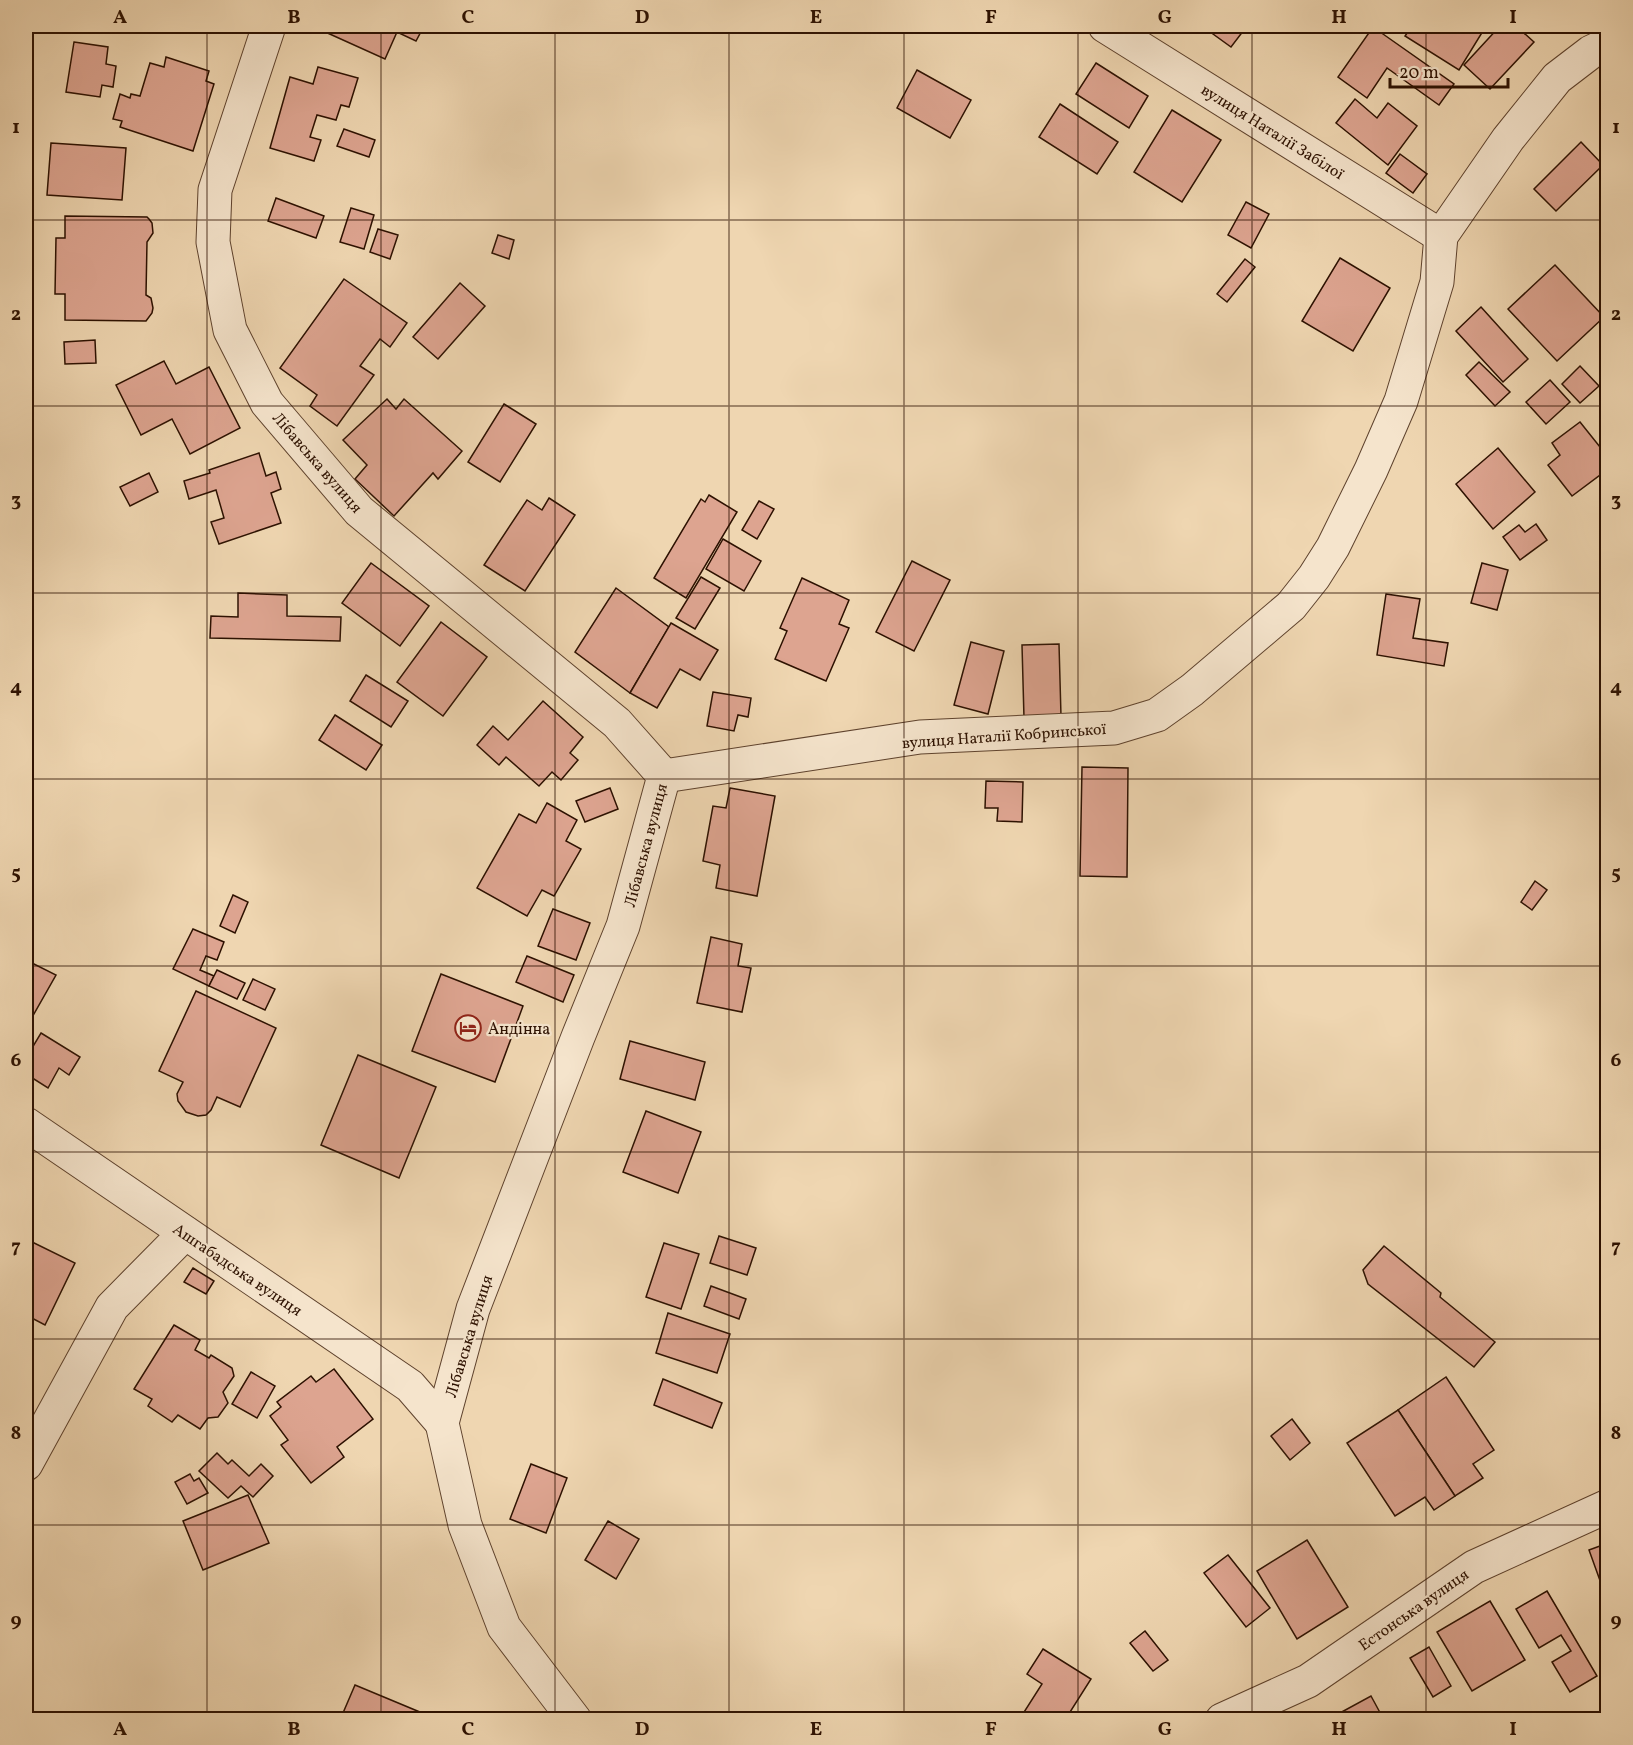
<svg xmlns="http://www.w3.org/2000/svg" width="1633" height="1745" font-family="Vollkorn,serif">
	<style>
		.building { fill: #dda490; stroke: #2d1101; stroke-width: 1.5 }
		.lines { fill: none; stroke-linecap: round; stroke-linejoin: round }
		.minor-casing { stroke: #5e422d; stroke-width: 35 }
		.minor { stroke: #f5e4cc; stroke-width: 33 }
		.grid { fill: none; stroke: #2d1101; stroke-width: 1.5; stroke-opacity: 0.55 }
		.labels { text-anchor: middle; stroke-width: 4.5; stroke-linejoin: round; paint-order: stroke }
		.street-label { font-size: 16px; fill: #2d1101; stroke: #f5e4cc }
		.poi-label { font-size: 16px; fill: #2d1101; stroke: #f5e4cc; text-anchor: start }
		.neatline { fill: none; stroke: #2d1101; stroke-width: 2 }
		.grid-label { font-size: 20px; text-anchor: middle; font-weight: bold; fill: #2d1101 }
	</style>
	<rect width="100%" height="100%" fill="#efd6b1"/>
	<filter id="stains"><feTurbulence type="fractalNoise" baseFrequency=".00333" numOctaves="4"/><feColorMatrix values="0 0 0 0 .2 0 0 0 0 .09 0 0 0 0 .02 0 0 0 .5 -.17"/></filter>
	<radialGradient id="worn" r=".72"><stop offset=".6" stop-color="#630" stop-opacity="0"/><stop offset="1" stop-color="#630" stop-opacity=".3"/></radialGradient>
	<g class="building">
		<polygon points="312,26 424,26 416,41 397,32 385,59"/>
		<polygon points="1202,26 1247,26 1231,47"/>
		<polygon points="1412,26 1474,26 1483,31 1459,70 1405,36"/>
		<polygon points="1500,26 1516,26 1534,42 1490,89 1464,65"/>
		<polygon points="1373,27 1454,84 1439,105 1387,68 1367,98 1338,77"/>
		<polygon points="74,42 108,47 106,64 116,66 113,87 102,85 100,97 66,92"/>
		<polygon points="166,57 209,71 206,81 214,84 193,151 120,127 122,121 113,119 120,94 130,98 131,94 140,96 150,63 164,67"/>
		<polygon points="1096,63 1148,96 1129,128 1076,94"/>
		<polygon points="318,67 358,78 349,107 341,105 336,120 317,115 310,137 321,140 314,161 270,148 290,77 313,84"/>
		<polygon points="917,70 971,100 950,138 897,108"/>
		<polygon points="1355,99 1377,118 1388,103 1417,126 1388,165 1336,123"/>
		<polygon points="1060,104 1118,142 1097,174 1039,137"/>
		<polygon points="1172,110 1221,140 1182,202 1134,172"/>
		<polygon points="344,129 375,140 369,157 337,146"/>
		<polygon points="1581,142 1603,165 1556,211 1534,189"/>
		<polygon points="51,143 126,148 122,200 47,195"/>
		<polygon points="1400,154 1427,174 1413,193 1386,173"/>
		<polygon points="276,198 324,216 316,238 268,221"/>
		<polygon points="1246,202 1269,214 1251,248 1228,235"/>
		<polygon points="351,208 374,215 364,249 340,242"/>
		<polygon points="65,216 147,217 149,219 152,223 153,233 147,242 146,295 151,298 153,308 152,313 146,321 65,320 65,294 55,294 56,238 65,238"/>
		<polygon points="378,229 398,235 390,259 370,252"/>
		<polygon points="498,235 514,240 509,259 492,253"/>
		<polygon points="1340,258 1390,288 1353,351 1302,321"/>
		<polygon points="1245,259 1255,267 1227,302 1217,294"/>
		<polygon points="1555,265 1604,317 1557,361 1508,309"/>
		<polygon points="344,279 407,323 390,347 380,339 360,366 374,375 337,426 310,406 317,395 280,368"/>
		<polygon points="460,283 485,306 438,359 413,337"/>
		<polygon points="1481,307 1528,359 1503,382 1456,331"/>
		<polygon points="95,340 96,363 65,364 64,342"/>
		<polygon points="164,361 176,384 209,367 240,428 190,454 172,419 141,435 116,385"/>
		<polygon points="1479,362 1510,392 1495,406 1466,375"/>
		<polygon points="1580,366 1599,386 1580,403 1562,384"/>
		<polygon points="1550,380 1570,402 1546,424 1526,402"/>
		<polygon points="387,399 396,409 404,399 462,451 438,479 433,473 394,516 355,479 367,465 343,440"/>
		<polygon points="504,404 536,424 500,482 468,462"/>
		<polygon points="1580,422 1608,457 1608,469 1572,496 1548,465 1560,455 1552,443"/>
		<polygon points="1498,448 1535,492 1493,529 1456,484"/>
		<polygon points="259,453 266,476 276,472 281,489 271,493 281,523 219,544 211,522 224,518 216,490 189,499 184,481 210,473 209,470"/>
		<polygon points="149,473 158,492 130,506 120,487"/>
		<polygon points="709,495 737,512 686,598 654,578 701,499 705,502"/>
		<polygon points="549,498 575,515 525,591 484,565 527,500 542,510"/>
		<polygon points="759,501 774,509 757,539 742,530"/>
		<polygon points="1536,524 1547,540 1520,560 1503,537 1519,525 1525,532"/>
		<polygon points="723,539 761,561 744,591 706,569"/>
		<polygon points="912,561 950,580 914,651 876,632"/>
		<polygon points="371,563 429,606 400,646 342,603"/>
		<polygon points="1482,563 1508,570 1497,610 1471,603"/>
		<polygon points="701,577 720,588 695,629 676,618"/>
		<polygon points="802,578 849,600 839,624 849,628 826,681 775,659 787,631 780,628"/>
		<polygon points="616,588 669,627 630,693 575,652"/>
		<polygon points="238,593 287,595 287,616 341,617 340,641 210,638 211,616 238,617"/>
		<polygon points="1386,594 1420,599 1413,638 1448,643 1444,666 1377,655"/>
		<polygon points="441,622 487,657 443,716 397,682"/>
		<polygon points="671,623 718,650 700,680 680,669 657,708 630,693"/>
		<polygon points="971,642 1004,651 988,714 954,705"/>
		<polygon points="1059,644 1061,716 1024,718 1022,645"/>
		<polygon points="366,675 408,701 391,727 350,701"/>
		<polygon points="713,692 751,698 748,717 738,715 734,731 707,726"/>
		<polygon points="543,701 583,737 570,753 578,760 561,780 552,772 539,786 506,757 499,765 477,745 493,726 508,740"/>
		<polygon points="335,715 382,745 366,770 319,740"/>
		<polygon points="1082,767 1128,768 1127,877 1080,876"/>
		<polygon points="986,781 1023,782 1022,822 997,821 998,808 985,808"/>
		<polygon points="610,788 618,809 585,822 576,801"/>
		<polygon points="730,788 775,796 757,896 716,888 720,865 703,861 713,806 726,808"/>
		<polygon points="547,803 577,820 566,841 581,849 554,896 542,890 527,916 477,888 519,814 536,823"/>
		<polygon points="1535,881 1547,890 1532,910 1521,902"/>
		<polygon points="233,895 248,902 235,933 220,926"/>
		<polygon points="553,909 590,923 576,960 538,946"/>
		<polygon points="193,929 224,942 217,960 206,956 200,970 214,976 209,986 173,969"/>
		<polygon points="711,937 742,944 738,966 751,968 742,1012 697,1003"/>
		<polygon points="527,956 574,975 563,1002 516,982"/>
		<polygon points="26,960 56,975 26,1028"/>
		<polygon points="217,970 245,983 237,999 209,986"/>
		<polygon points="441,974 523,1006 495,1082 412,1051"/>
		<polygon points="253,979 275,989 265,1010 243,1000"/>
		<polygon points="196,991 276,1028 240,1107 217,1097 211,1110 206,1115 198,1116 186,1112 178,1101 177,1094 183,1082 159,1071"/>
		<polygon points="41,1033 80,1057 69,1075 59,1068 48,1088 26,1074 26,1058"/>
		<polygon points="630,1041 705,1062 695,1100 620,1079"/>
		<polygon points="358,1055 436,1087 399,1178 321,1145"/>
		<polygon points="646,1111 701,1132 678,1193 623,1172"/>
		<polygon points="719,1236 756,1248 747,1275 710,1263"/>
		<polygon points="26,1239 75,1263 45,1325 26,1315"/>
		<polygon points="664,1243 699,1254 681,1309 646,1297"/>
		<polygon points="1384,1246 1441,1293 1440,1297 1495,1342 1474,1367 1368,1284 1363,1270"/>
		<polygon points="193,1268 214,1281 206,1294 184,1282"/>
		<polygon points="711,1286 746,1299 739,1319 704,1306"/>
		<polygon points="668,1313 730,1334 717,1373 656,1353"/>
		<polygon points="174,1325 200,1340 195,1350 209,1358 211,1355 232,1368 234,1376 223,1392 228,1403 218,1417 208,1418 200,1429 178,1415 172,1422 148,1406 152,1399 134,1389"/>
		<polygon points="334,1369 373,1419 337,1447 344,1457 311,1483 281,1445 288,1440 270,1416 281,1407 277,1402 311,1376 316,1382"/>
		<polygon points="251,1372 275,1386 257,1418 232,1404"/>
		<polygon points="1446,1377 1494,1450 1473,1464 1483,1478 1455,1496 1398,1410"/>
		<polygon points="663,1379 722,1403 712,1428 654,1405"/>
		<polygon points="1398,1410 1455,1496 1434,1510 1425,1497 1395,1516 1347,1443"/>
		<polygon points="1292,1419 1310,1443 1290,1460 1271,1436"/>
		<polygon points="217,1453 228,1464 232,1460 249,1476 261,1464 273,1476 253,1497 241,1486 228,1498 199,1471"/>
		<polygon points="531,1464 567,1478 546,1533 510,1519"/>
		<polygon points="190,1474 194,1481 199,1478 208,1493 187,1504 175,1482"/>
		<polygon points="248,1495 269,1543 203,1570 183,1521"/>
		<polygon points="608,1521 639,1539 616,1579 585,1560"/>
		<polygon points="1307,1540 1348,1607 1297,1639 1257,1571"/>
		<polygon points="1608,1543 1608,1600 1607,1600 1589,1550"/>
		<polygon points="1228,1555 1270,1608 1246,1627 1204,1573"/>
		<polygon points="1547,1591 1597,1676 1570,1692 1552,1662 1571,1651 1561,1635 1539,1648 1516,1609"/>
		<polygon points="1490,1601 1525,1660 1472,1691 1437,1632"/>
		<polygon points="1145,1631 1168,1660 1153,1671 1130,1643"/>
		<polygon points="1429,1647 1451,1686 1433,1697 1410,1658"/>
		<polygon points="1043,1649 1091,1679 1065,1720 1019,1720 1042,1684 1027,1674"/>
		<polygon points="355,1685 427,1715 425,1720 340,1720"/>
		<polygon points="1371,1696 1384,1720 1327,1720"/>
	</g>
	<g class="lines">
		<g class="minor-casing">
			<g id="minor">
				<polyline points="269,26 215,190 213,242 230,330 267,403 359,511 617,723 664,776 623,926 578,1037 473,1309 442,1423 465,1525 504,1627 575,1720"/>
				<polyline points="1105,26 1441,236"/>
				<polyline points="664,776 920,737 1114,728 1157,715 1192,690 1291,606 1314,577 1333,547 1371,470 1401,401 1437,282 1441,236 1508,139 1557,78 1591,52 1608,44"/>
				<polyline points="26,1124 410,1386 442,1423"/>
				<polyline points="26,1464 112,1307 185,1233"/>
				<polyline points="1222,1720 1308,1681 1474,1567 1608,1506"/>
			</g>
		</g>
		<use href="#minor" class="minor"/>
	</g>
	<path class="grid" d="M207 26V1720M381 26V1720M555 26V1720M729 26V1720M904 26V1720M1078 26V1720M1252 26V1720M1426 26V1720M26 220H1608M26 406H1608M26 593H1608M26 779H1608M26 966H1608M26 1152H1608M26 1339H1608M26 1525H1608"/>
	<defs>
		<g id="hotel-ring" transform="scale(1.35)"><circle r="9.5" fill="#f5e4cc" stroke="#8f2418" stroke-width="1.5"/><path d="M-6-4.5h1.5V1H6V5H4.5V3h-9V5H-6ZM-4 0a1.8 1.8 0 1 1 3.6 0ZM.5 0V-2.5h3Q6-2.5 6 0Z" fill="#8f2418"/></g>
	</defs>
	<g fill-rule="evenodd">
		<use href="#hotel-ring" x="468" y="1028"/>
	</g>
	<g class="labels">
		<g class="street-label">
			<text transform="translate(1273 131) rotate(32)" y="6">вулиця Наталії Забілої</text>
			<text transform="translate(318 462) rotate(49)" y="6">Лібавська вулиця</text>
			<text transform="translate(1004 735) rotate(-4)" y="6">вулиця Наталії Кобринської</text>
			<text transform="translate(645 845) rotate(-75)" y="6">Лібавська вулиця</text>
			<text transform="translate(238 1269) rotate(34)" y="6">Ашгабадська вулиця</text>
			<text transform="translate(468 1336) rotate(-73)" y="6">Лібавська вулиця</text>
			<text transform="translate(1413 1609) rotate(-35)" y="6">Естонська вулиця</text>
		</g>
		<g class="poi-label">
			<text x="488" y="1034">Андінна</text>
		</g>
	</g>
	<rect width="1633" height="1745" fill="none" stroke="#efd6b1" stroke-width="66"/>
	<path d="M1390 78v9h118v-9" fill="none" stroke="#2d1101" stroke-width="3"/>
	<text x="1399" y="78" font-size="18" fill="#2d1101" stroke="#f5e4cc" stroke-width="4.5" paint-order="stroke">20 m</text>
	<rect x="33" y="33" width="1567" height="1679" class="neatline"/>
	<g class="grid-label">
		<text x="120" y="23">A</text>
		<text x="294" y="23">B</text>
		<text x="468" y="23">C</text>
		<text x="642" y="23">D</text>
		<text x="816" y="23">E</text>
		<text x="991" y="23">F</text>
		<text x="1165" y="23">G</text>
		<text x="1339" y="23">H</text>
		<text x="1513" y="23">I</text>
		<text x="16" y="133">1</text>
		<text x="1616" y="133">1</text>
		<text x="16" y="320">2</text>
		<text x="1616" y="320">2</text>
		<text x="16" y="506">3</text>
		<text x="1616" y="506">3</text>
		<text x="16" y="693">4</text>
		<text x="1616" y="693">4</text>
		<text x="16" y="879">5</text>
		<text x="1616" y="879">5</text>
		<text x="16" y="1066">6</text>
		<text x="1616" y="1066">6</text>
		<text x="16" y="1252">7</text>
		<text x="1616" y="1252">7</text>
		<text x="16" y="1439">8</text>
		<text x="1616" y="1439">8</text>
		<text x="16" y="1626">9</text>
		<text x="1616" y="1626">9</text>
		<text x="120" y="1735">A</text>
		<text x="294" y="1735">B</text>
		<text x="468" y="1735">C</text>
		<text x="642" y="1735">D</text>
		<text x="816" y="1735">E</text>
		<text x="991" y="1735">F</text>
		<text x="1165" y="1735">G</text>
		<text x="1339" y="1735">H</text>
		<text x="1513" y="1735">I</text>
	</g>
	<rect width="100%" height="100%" filter="url(#stains)"/>
	<rect width="100%" height="100%" fill="url(#worn)"/>
</svg>
